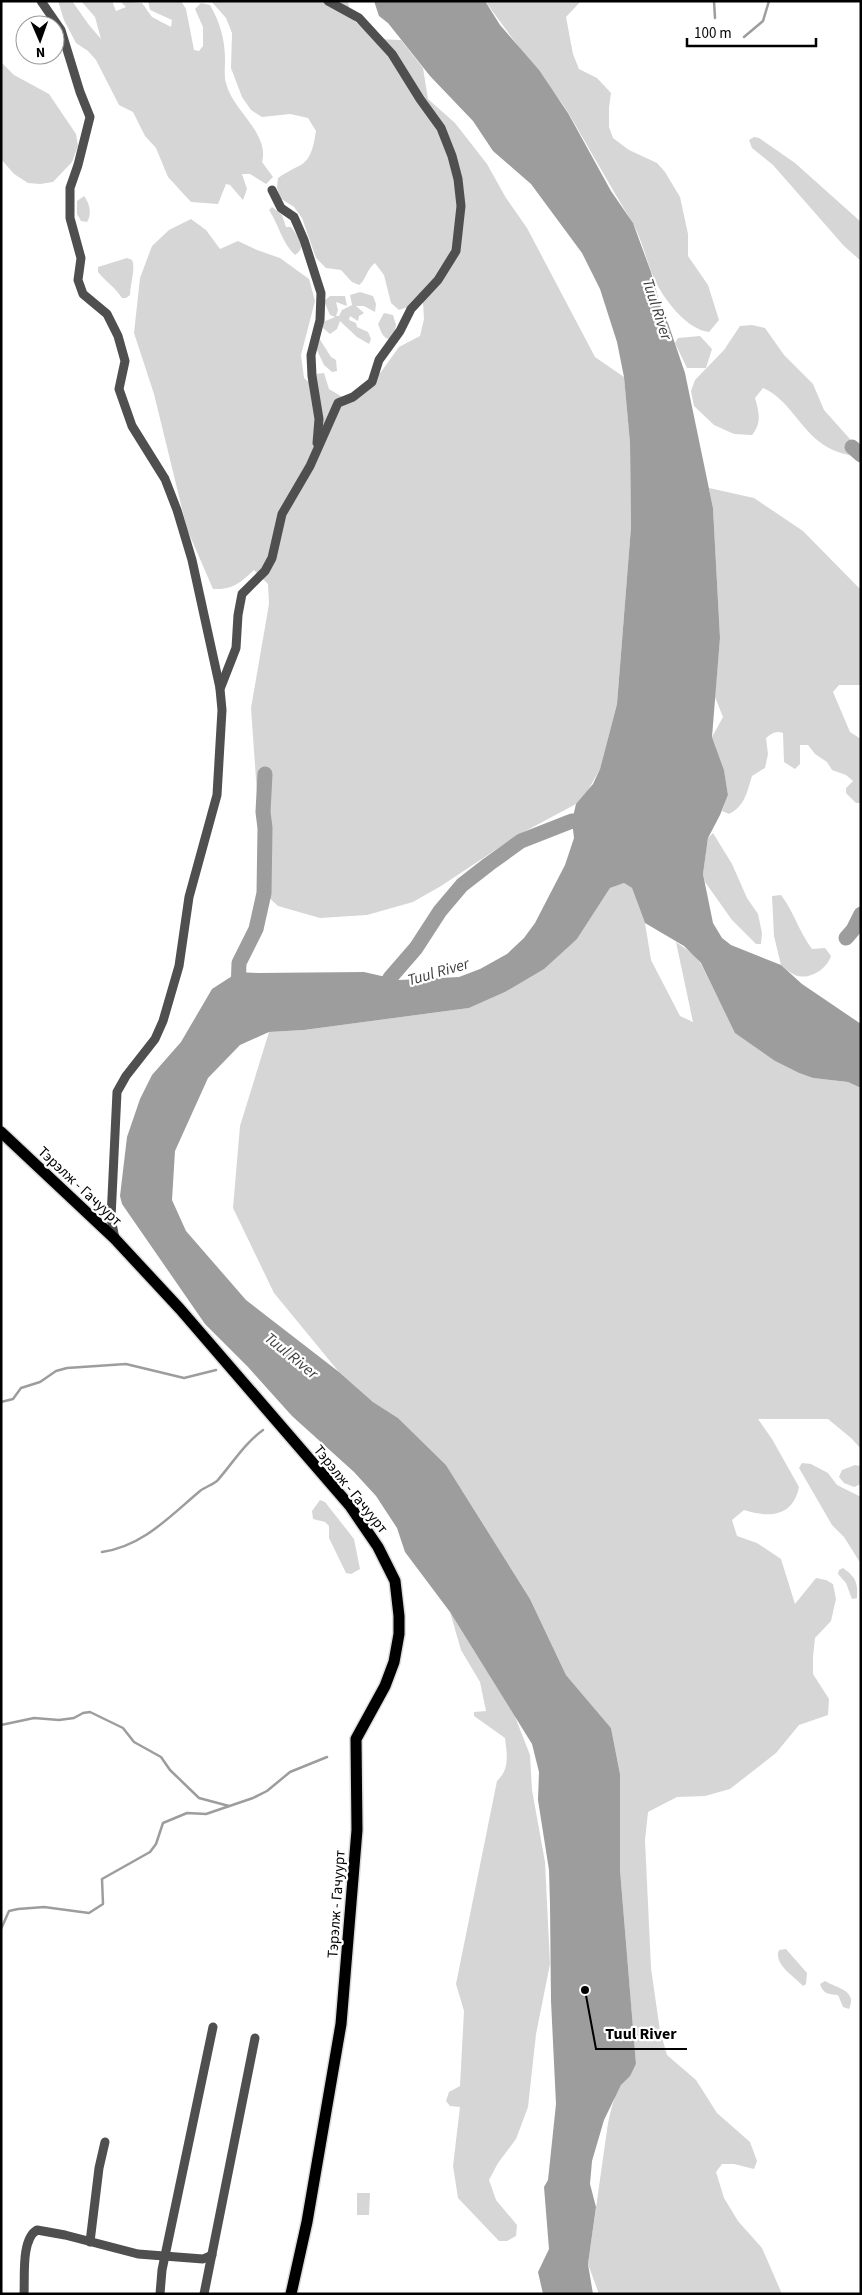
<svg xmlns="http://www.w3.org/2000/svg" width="862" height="2295" font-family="'Source Sans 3',sans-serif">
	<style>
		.green { fill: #d6d6d6 }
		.water { fill: #9d9d9d }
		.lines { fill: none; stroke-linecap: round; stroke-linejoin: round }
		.stream { stroke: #9d9d9d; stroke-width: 2.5 }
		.river { stroke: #9d9d9d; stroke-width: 15 }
		.major-casing { stroke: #dbdbdb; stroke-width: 14 }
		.minor { stroke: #4f4f4f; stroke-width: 9 }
		.major { stroke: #000; stroke-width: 11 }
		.labels { text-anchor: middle; stroke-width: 4.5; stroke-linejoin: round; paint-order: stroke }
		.street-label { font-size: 15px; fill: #000; stroke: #fff }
		.water-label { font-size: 16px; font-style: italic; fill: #3e3e3e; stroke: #fff }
		.leader { fill: none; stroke: #000; stroke-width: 2 }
		.callout-dot { fill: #000; stroke: #fff; stroke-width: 2 }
		.callout-label { font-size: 16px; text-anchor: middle; font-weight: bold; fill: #000; stroke: #fff; stroke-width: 4.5; stroke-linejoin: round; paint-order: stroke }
	</style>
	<rect width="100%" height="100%" fill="#fff"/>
	<g class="green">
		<path d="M58 1H72L89 25 101 39 95 17 81 1H112L116 11 126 7 120 1 142 3 152 17 171 27 172 20 150 10 148 1H181L186 9 194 50 199 51 203 46V27L195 9 201 3 210 5C220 22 225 40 225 60 225 67 224 77 226 83 232 110 270 133 262 162L273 177 266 184 250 174H242L247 189 243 200 230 185 226 184 218 204 191 202 168 177 156 148 145 136 133 112 119 105 96 60 88 51 76 43 64 20Z"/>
		<path d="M211 1H348L351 18 376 39 401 40 423 68 428 99 455 123 487 164 506 198 527 228 595 357 624 377 630 443 631 527 617 704 600 769 586 794 576 804 518 835 441 886 413 902 367 915 320 918 278 906 264 893 251 708 269 604 268 584 254 570C240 583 233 590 213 589L187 529 154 394 134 333 140 278 152 246 169 230 191 219 206 230 220 249 238 241 257 250 280 258 309 279 315 301 301 355 304 378 311 384 316 374 324 373 329 389 349 401 381 372 399 347 420 336 424 319 423 302 399 310 391 303 384 275 375 263C366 270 366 280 359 285L352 282 341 270 326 268 316 258 302 218 294 207 280 198 277 187 278 178C285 173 291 170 299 166 312 160 314 143 316 131L308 118 290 114 262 117 251 110 242 97 231 68 232 33 226 18Z"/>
		<path d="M485 1H581L566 17 573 54 579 69 597 78 611 93 609 108V127L613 138 629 150 657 163 665 172 680 197 688 234V256L708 285 719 320 709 332C689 330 668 304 659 288 647 268 644 242 632 222 610 186 590 150 569 114 563 103 554 93 546 83 526 56 505 29 485 1Z"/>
		<polygon points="1,62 14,75 49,94 76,134 78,146 72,162 53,182 40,184 28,183 14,174 1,159"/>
		<polygon points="754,137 759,138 795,163 861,222 861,261 844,246 773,165 752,148 749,140"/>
		<path d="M84 196C90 204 92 214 87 222L81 221 77 214V201Z"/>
		<path d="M272 207 282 215 286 227H291C298 237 308 247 295 255 282 243 279 225 269 210Z"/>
		<path d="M127 258 132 260C136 268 130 284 130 295L126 298H122C115 287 106 282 98 272V267Z"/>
		<polygon points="360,292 373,296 376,304 375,312 364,306 356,306 364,313 359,316 358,321 350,316 349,320 356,323 357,327 368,332 371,339 369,344 357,337 340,321 337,329 330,334 323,328 323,322 335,317 330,315 324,301 330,296 345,296 347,306 336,302 338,310 336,316 339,316 342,310 352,305 350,295"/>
		<path d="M384 313 393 315 396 325 393 340C382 339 382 333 378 324Z"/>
		<path d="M752 325 765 328 784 355 813 384 824 410 858 448 856 455C850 456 846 454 841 453 803 442 794 401 763 388L755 398C759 412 762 423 752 435L734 434 714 425 694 406 691 391 695 380 724 350 740 326Z"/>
		<polygon points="700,336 712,349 706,368 687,368 675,343 678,338"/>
		<polygon points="319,338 331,357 336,360 337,371 332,372 324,365 315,346"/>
		<path d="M709 488 754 498 803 531 861 590V685H839L833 692 850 732 861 739V803H856L846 793V788L853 781 846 775 832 770 827 762 815 754 808 745H800V764L795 769 784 762 783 733C776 730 771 734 766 738L768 754 765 768 752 776C747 792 745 806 729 814L722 811 728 795 724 770 712 737 723 717 715 697 720 638 713 508Z"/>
		<polygon points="713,833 732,864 747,898 758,914 762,933 761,944 756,944 732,920 705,882 703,874 708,838"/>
		<path d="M624 883 632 888 645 923 651 960 680 1016 693 1022 676 942 693 954 701 964 736 1033 775 1061 799 1073 813 1078 848 1082 861 1088V1449L851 1438 828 1419H758L772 1439 799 1487C793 1517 769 1518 744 1510L732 1520 737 1536 757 1543 781 1559 795 1604 816 1578 826 1580 833 1584 836 1599 831 1621 815 1638 813 1657V1674L829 1699 828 1715 799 1725 776 1753 730 1789 705 1796 677 1797 648 1812 645 1840 651 1968 660 2031 667 2055 696 2080 717 2113 750 2142 757 2161 754 2169 734 2164H722L716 2172 724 2198 738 2221 762 2248 782 2294H599L588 2264 608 2123C611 2110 614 2095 622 2084 627 2077 632 2072 636 2064L620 1870V1774L611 1728 566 1675 530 1599 446 1465 398 1418 373 1402 339 1372 274 1293 233 1208 240 1126 269 1032 304 1030 469 1008 505 992 577 939 610 888Z"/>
		<path d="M781 895C794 912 799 932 812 949L825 948 831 956C827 969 809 981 795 975 790 973 785 968 781 965L774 936 772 896Z"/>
		<polygon points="802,1463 811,1464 828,1473 837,1485 861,1497 861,1564 844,1537 832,1525 799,1468"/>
		<polygon points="855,1465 861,1466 861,1484 854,1487 844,1483 839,1477 842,1470"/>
		<polygon points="320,1500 325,1502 354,1539 360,1569 351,1574 346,1573 329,1538 329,1526 325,1522 313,1519 312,1511"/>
		<path d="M843 1568C856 1577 858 1583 857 1598L852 1599 846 1583 838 1574 839 1570Z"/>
		<path d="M450 1612 514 1714 530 1755 532 1790 545 1862 550 1964 536 2034 528 2107 516 2139 498 2163 489 2180 496 2200 517 2225 516 2236 507 2241H499L458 2198 453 2166 460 2107 450 2106 446 2101 449 2092 460 2086 464 2011 456 1984 497 1781C510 1769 507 1755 505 1738L474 1716V1712L486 1711 480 1682 461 1650Z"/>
		<path d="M786 1949 807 1973 806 1984 803 1986C795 1977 773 1964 779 1950Z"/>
		<path d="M825 1981C836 1988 858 1990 849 2009L843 2007 838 1995C828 1994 823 1994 820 1984Z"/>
		<polygon points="357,2193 370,2193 369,2215 357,2215"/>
	</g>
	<polygon class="water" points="374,1 485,1 500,25 539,70 568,113 611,191 633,223 651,272 663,315 668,323 685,373 713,508 720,638 712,737 724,770 728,795 720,815 708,838 703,874 713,923 722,938 731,945 781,965 802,984 861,1024 861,1088 848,1082 813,1078 799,1073 775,1061 735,1033 701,963 684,946 645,923 632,888 624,883 610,888 577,939 544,969 505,992 469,1008 304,1030 269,1032 240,1045 208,1078 175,1151 172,1200 186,1231 246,1300 339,1372 373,1402 398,1418 446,1465 530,1599 566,1675 611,1728 620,1774 620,1870 636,2064 630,2076 621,2085 604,2120 592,2161 590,2184 596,2207 588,2264 593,2294 543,2294 538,2272 549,2249 544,2187 548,2180 556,2104 551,2001 550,1904 549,1870 538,1800 539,1772 532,1744 450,1612 405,1552 397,1528 376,1496 354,1472 292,1416 248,1367 205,1324 122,1204 120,1196 127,1137 140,1099 152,1075 181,1042 212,989 229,978 239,972 258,973 364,972 399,980 459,977 480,969 507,954 524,938 535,923 565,865 574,838 572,821 576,804 593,784 600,769 617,704 631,527 630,443 624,377 617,342 600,289 582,253 531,184 493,151 473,121 430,76 388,23 379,16"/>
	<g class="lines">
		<g class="stream">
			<polyline points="714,1 715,18"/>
			<polyline points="744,37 763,21 769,1"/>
			<polyline points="1,1402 13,1399 21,1388 40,1382 56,1371 67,1368 126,1364 184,1378 216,1370"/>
			<path d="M102 1552C143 1546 169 1517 200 1491 205 1487 212 1485 217 1481 232 1464 244 1444 263 1430"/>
			<polyline points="1,1725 34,1718 59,1720 74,1718 83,1713 90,1712 123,1728 134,1742 161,1757 170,1770 199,1798 229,1806"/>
			<polyline points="1,1929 9,1911 18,1909 44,1907 89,1913 103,1904 102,1879 150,1852 156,1844 163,1823 187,1813 206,1814 253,1798 267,1791 290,1772 327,1757"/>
		</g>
		<g class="river">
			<polyline points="852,447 861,455"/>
			<polyline points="846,938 853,930 861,914"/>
			<polyline points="238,992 239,963 256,929 264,893 265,828 263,812 265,774"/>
			<polyline points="381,995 390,978 416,948 440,911 462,885 489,864 521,841 572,821 591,824"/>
		</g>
		<g class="major-casing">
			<polyline id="major" points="1,1132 115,1239 180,1309 350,1506 378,1547 395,1581 399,1616 399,1634 394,1662 385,1686 356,1739 357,1830 341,2024 307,2222 291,2294"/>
		</g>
		<g class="minor">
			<polyline points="41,1 61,30 80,92 90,117 78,165 70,188 70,218 81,258 78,280 83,294 107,314 118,336 125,361 119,389 132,426 165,479 177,510 192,560 220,688"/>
			<polyline points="272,190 281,208 294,217 304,240 321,293 320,320 311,355 312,376 319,419 317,443"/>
			<polyline points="115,1239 111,1218 117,1092 126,1076 155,1039 163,1021 179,966 189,897 217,795 222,710 220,689 236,648 238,615 242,594 265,571 272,558 282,514 310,466 338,403 353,397 372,382 379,360 400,331 411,309 438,280 456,251 461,206 458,179 452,156 441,128 420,99 392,54 359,18 328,1"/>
			<polyline points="90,2242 99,2168 105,2142"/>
			<path d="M24 2294C25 2277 21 2239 37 2230L65 2235 138 2254 203 2259 212 2255"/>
			<polyline points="160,2294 162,2270 213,2027"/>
			<polyline points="204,2294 255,2038"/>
		</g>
		<use href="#major" class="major"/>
	</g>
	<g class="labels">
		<g class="street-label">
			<text transform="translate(80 1186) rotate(43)" y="5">Тэрэлж - Гачуурт</text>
			<text transform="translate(351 1489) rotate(51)" y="5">Тэрэлж - Гачуурт</text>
			<text transform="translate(336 1904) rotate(-86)" y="5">Тэрэлж - Гачуурт</text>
		</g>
		<g class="water-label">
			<text transform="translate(658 309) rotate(72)" y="6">Tuul River</text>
			<text transform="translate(438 971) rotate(-16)" y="6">Tuul River</text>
			<text transform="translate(292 1355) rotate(39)" y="6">Tuul River</text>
		</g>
	</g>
	<path class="leader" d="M585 1990L596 2049H687"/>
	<circle class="callout-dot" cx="585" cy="1990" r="5"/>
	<g class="callout-label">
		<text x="641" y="2039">Tuul River</text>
	</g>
	<rect width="862" height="2295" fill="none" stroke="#000000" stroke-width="5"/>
	<g transform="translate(40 40) rotate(178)"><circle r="24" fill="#ffffff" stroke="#999999"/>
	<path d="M0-4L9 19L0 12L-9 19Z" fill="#000000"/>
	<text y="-8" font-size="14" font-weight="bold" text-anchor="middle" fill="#000000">N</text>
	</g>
	<path d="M687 38v8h129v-8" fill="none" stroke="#000000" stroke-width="2.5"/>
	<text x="694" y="38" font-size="15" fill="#000000" stroke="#ffffff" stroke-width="4" paint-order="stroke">100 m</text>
</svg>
